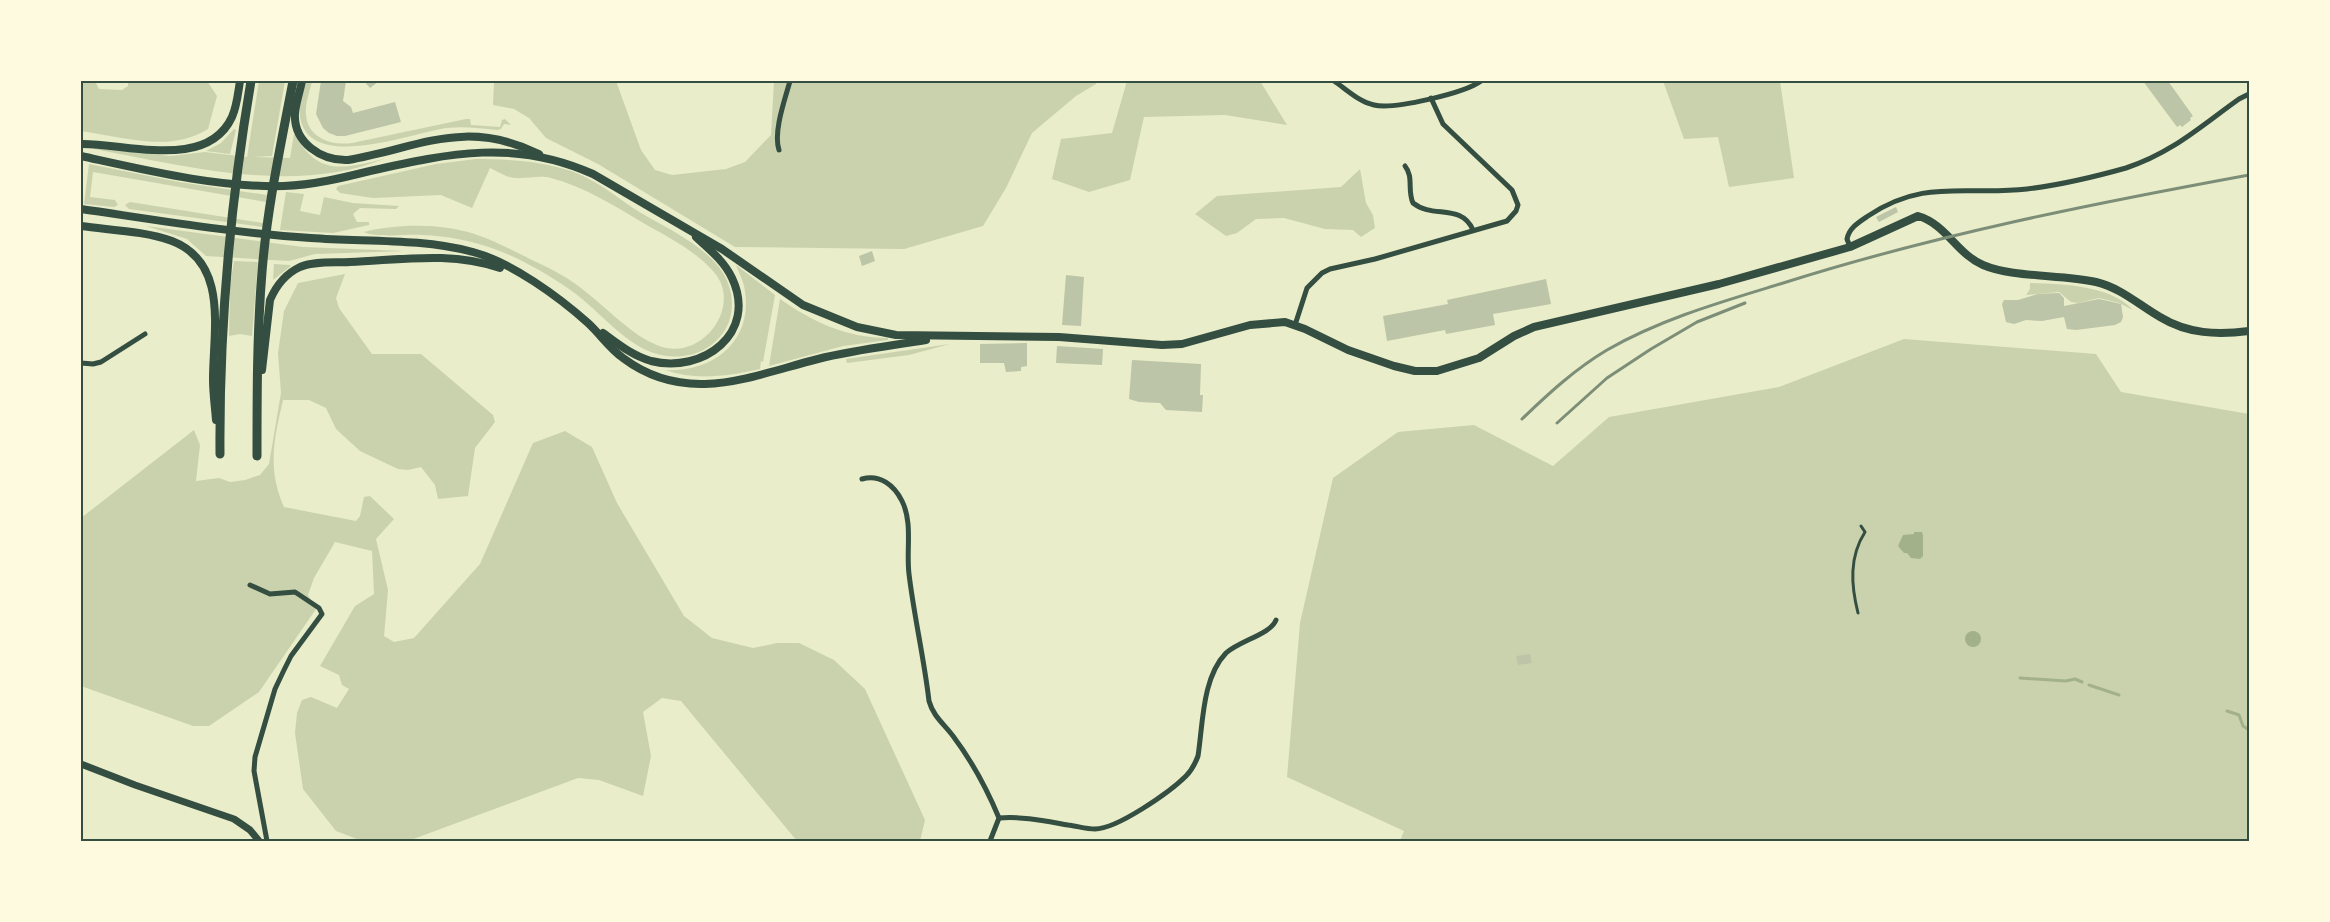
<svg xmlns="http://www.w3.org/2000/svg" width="2330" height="922" font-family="Lato,sans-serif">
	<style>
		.green { fill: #cad2ad }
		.water { fill: #a3b18a }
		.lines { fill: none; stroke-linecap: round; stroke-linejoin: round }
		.stream { stroke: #a3b18a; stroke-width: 3 }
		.building { fill: #bcc5a7 }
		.service { stroke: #344e41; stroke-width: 3 }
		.minor { stroke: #344e41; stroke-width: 5 }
		.tertiary { stroke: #344e41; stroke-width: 7 }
		.secondary { stroke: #344e41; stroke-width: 8 }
		.primary { stroke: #344e41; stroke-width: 9 }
		.rail { stroke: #7c8e77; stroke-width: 3 }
		.neatline { fill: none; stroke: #344e41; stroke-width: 2 }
	</style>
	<rect width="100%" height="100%" fill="#e9edc9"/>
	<g class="green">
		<path d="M81 81H95L99 89 122 90 128 86V81H207L217 96 208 129C170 153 123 137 81 131Z"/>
		<path d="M259 81H285L272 156 252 157 290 158 294 134C319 176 341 169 384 159 294 195 185 166 94 149V148L170 156 205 152 247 157Z"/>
		<path d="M306 81H312C310 91 305 103 306 114 307 138 332 146 352 143L466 119H470L471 125 500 127 502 120 505 119 511 125 504 124 501 129 497 130C480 128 463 126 446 128 412 133 309 173 300 117 298 106 303 92 306 81Z"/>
		<polygon points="497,81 616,81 641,150 655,170 672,175 726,169 745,162 771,135 774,81 1096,81 1096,84 1076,96 1032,133 1006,188 983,226 904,249 735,247 598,164 546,138 529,118 514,109 493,105 494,82"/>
		<polygon points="1127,81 1260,81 1287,125 1225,115 1144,117 1130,180 1089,192 1052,179 1061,139 1112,133"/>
		<polygon points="1663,81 1780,81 1794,178 1729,187 1718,137 1684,139"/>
		<polygon points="234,129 236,130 230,154 206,151 221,143"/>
		<path d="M476 159C507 159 541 161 571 171 594 179 613 194 633 208 663 227 715 248 728 283 735 302 733 323 719 338 710 348 696 355 683 356 634 362 605 313 569 289 548 275 522 259 497 250 473 241 448 236 422 235 407 234 376 238 364 232 397 223 448 223 480 236 497 242 514 251 530 259 547 267 566 276 581 288 598 301 613 316 630 329 640 337 654 345 666 348 708 356 743 301 712 270 694 250 668 237 645 224 615 206 585 187 551 178 539 175 526 179 515 178 507 178 497 171 490 168L472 208 441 195 373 198 340 193 336 189 338 186 436 164Z"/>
		<polygon points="89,164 179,182 267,195 266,202 93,172 90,197 115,200 118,205 114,207 84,204"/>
		<polygon points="1360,169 1366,203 1373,215 1375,228 1361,237 1353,230 1325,229 1284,218 1256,219 1237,233 1226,236 1195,214 1217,196 1341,187"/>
		<polygon points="286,192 304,194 300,211 320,215 324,197 353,203 399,206 396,209 360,208 353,214 357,222 369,222 369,225 333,233 280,230"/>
		<polygon points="130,202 263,223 263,227 129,209 125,205"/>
		<polygon points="146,226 303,247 405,251 315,254 289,261 206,256 187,239"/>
		<polygon points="234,261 258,262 252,336 240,334 229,336 230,286"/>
		<polygon points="274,264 290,265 291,266 273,280"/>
		<path d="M736 265 775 295 763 362 761 361 760 369C728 376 697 381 665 370 712 373 753 342 745 291 744 282 739 273 736 265Z"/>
		<path d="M345 274 336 298 339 308 372 354H421L493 415 495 422 475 448 468 496 438 499 435 485 421 467 408 470 398 469 360 451 336 429 326 408 309 400H283C274 439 267 469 284 507L356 521 360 516 364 497 370 496 394 519 376 539 388 590 384 636 394 642 414 638 480 564 533 443 565 431 592 447 617 503 684 616 712 638 753 648 777 643H799L834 660 865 689 925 820 920 841H797L681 701 662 698 643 712 651 756 643 796 599 780 578 778 408 841H362L336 831 303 789 295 733 297 713 302 700 311 697 337 708 349 689 342 685 339 675 320 666 355 606 374 594 372 551 335 542 314 578 308 595 316 609 259 692 209 726H193L81 686V518L194 430 200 445 196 481 219 478 230 482 245 480 260 475 269 464 281 393 278 353 284 311 298 283Z"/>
		<path d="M2030 283C2062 284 2110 285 2133 310L2119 303 2099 298 2078 303 2071 302 2059 292 2026 295 2030 289Z"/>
		<path d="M780 299C813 322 847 338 888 338V340L843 346 769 366Z"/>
		<polygon points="1904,339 2096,354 2121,392 2249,414 2249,841 1400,841 1404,831 1287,777 1300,623 1333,478 1398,432 1474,425 1553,466 1609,417 1779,387"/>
		<polygon points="950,344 909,355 847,363 846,359"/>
	</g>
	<g class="water">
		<polygon points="1914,532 1922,532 1923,535 1923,556 1920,559 1911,558 1907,553 1904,553 1898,546 1903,535 1914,534"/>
		<circle cx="1973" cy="639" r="8"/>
	</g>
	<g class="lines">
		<g class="stream">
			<polyline points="2020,678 2066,681 2075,679 2082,682"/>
			<polyline points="2089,685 2119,695"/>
			<polyline points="2227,711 2239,715 2243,726 2249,730"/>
		</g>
	</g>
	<g class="building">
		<polygon points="321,81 346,81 343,101 351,107 353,113 395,102 401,122 345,136 337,136 329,133 323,128 316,114"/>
		<polygon points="364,81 379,81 370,88"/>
		<polygon points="2143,81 2168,81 2193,116 2190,118 2191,120 2182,127 2180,125 2177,127"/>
		<polygon points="1896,207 1898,212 1879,222 1876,217"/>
		<polygon points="872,251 875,261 862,266 859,256"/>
		<polygon points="1066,275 1084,277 1081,326 1062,325"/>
		<polygon points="1546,279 1551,304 1493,314 1495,325 1446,334 1445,330 1387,341 1383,316 1448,304 1447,300"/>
		<polygon points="2059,293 2064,298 2064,306 2099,299 2121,304 2123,317 2121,322 2115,325 2076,330 2067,329 2064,317 2042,321 2026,320 2014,324 2006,322 2002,304 2004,300 2018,300 2038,294"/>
		<polygon points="1027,343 1027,366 1021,367 1021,371 1006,372 1004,363 980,363 980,344"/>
		<polygon points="1057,346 1103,349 1102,365 1056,363"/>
		<polygon points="1132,360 1201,364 1200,395 1203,395 1202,412 1166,410 1160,403 1139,402 1129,399"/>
		<polygon points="1530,654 1532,663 1518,665 1516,656"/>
	</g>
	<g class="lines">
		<path class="service" d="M1858 613C1851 585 1849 557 1865 532L1861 526"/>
		<g class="minor">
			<path d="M1334 81C1346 89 1359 102 1374 105 1393 110 1465 93 1481 81"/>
			<path d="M779 150C773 132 785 99 790 81"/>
			<path d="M1405 166C1414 177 1407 190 1413 203 1433 219 1461 203 1473 230"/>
			<path d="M1850 247 1847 239C1849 228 1859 222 1868 216 1924 178 1966 196 2027 189 2060 185 2094 177 2126 168 2172 153 2201 126 2239 99L2249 94"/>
			<polyline points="1295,325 1307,288 1322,273 1330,269 1375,259 1507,221 1516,211 1518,205 1512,190 1443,124 1431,98"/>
			<polyline points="81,363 93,364 101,362 145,334"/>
			<path d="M862 479C880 474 894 485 902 501 913 523 906 550 909 574 914 616 924 658 929 701 933 716 944 724 953 736 971 760 987 789 999 818L990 841"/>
			<polyline points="250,585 270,594 295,592 319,608 322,614 291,656 284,670 275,689 255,757 254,771 267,841"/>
			<path d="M999 818C1022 816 1045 821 1068 825 1077 826 1086 829 1095 829 1117 829 1170 792 1186 776 1192 770 1195 764 1198 756 1203 724 1202 678 1226 653 1239 641 1271 634 1276 620"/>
		</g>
		<polyline class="tertiary" points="81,764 135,785 234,819 250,830 259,841"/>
		<g class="secondary">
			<path d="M302 81C300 91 296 103 295 113 293 143 322 161 348 160 421 147 465 118 539 154"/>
			<path d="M81 144C126 143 207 171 232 117 237 106 238 93 240 81"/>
			<path d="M81 156C145 170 219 188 284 186 313 185 342 178 370 171 450 153 515 139 593 174L722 249 803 305 857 327 896 335 1059 337 1162 345 1182 344 1250 325 1285 322 1305 329 1348 350 1394 366 1415 371H1437L1479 358 1514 336 1534 327 1719 284 1850 247 1918 216C1946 224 1957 254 1983 265 2013 278 2062 274 2096 282 2121 288 2139 305 2160 317 2188 334 2217 335 2249 331"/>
			<path d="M81 209C157 220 234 233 311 238 365 242 420 238 473 252 511 262 559 297 588 323 600 334 610 349 623 358 687 406 751 376 818 359 854 350 890 346 926 340"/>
			<path d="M81 226C109 230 145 231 172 241 229 263 213 331 213 379 213 393 215 407 216 420"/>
			<path d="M603 333C618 344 633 356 651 361 703 374 758 333 732 278 724 261 709 249 696 237"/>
			<path d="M262 370 270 300C276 286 285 274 300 267 315 261 333 263 350 262 401 260 450 251 500 268"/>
		</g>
		<g class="primary">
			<path d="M220 454C219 329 230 205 251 81"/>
			<path d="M257 456C257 394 257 333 262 272 267 208 281 144 293 81"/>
		</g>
		<g class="rail">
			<path d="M1522 419C1548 394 1575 369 1607 350 1661 319 1721 302 1780 284 1934 235 2091 204 2249 175"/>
			<polyline points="1557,423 1607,378 1651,349 1697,322 1745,303"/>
		</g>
	</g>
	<rect width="2330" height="922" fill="none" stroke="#fefae0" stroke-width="165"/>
	<rect x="82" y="82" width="2166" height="758" class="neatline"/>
</svg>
